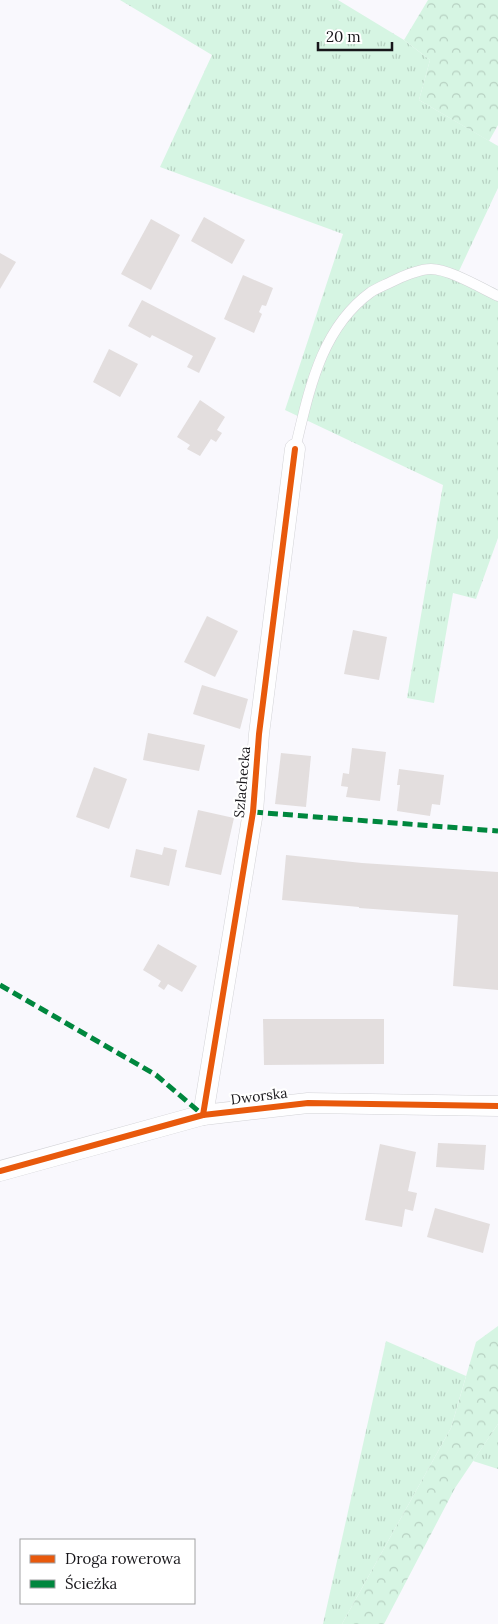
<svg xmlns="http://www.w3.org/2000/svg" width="498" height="1624" font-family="Lora,serif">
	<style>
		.grass { fill: url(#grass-tufts) }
		.forest { fill: url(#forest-crowns) }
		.building { fill: #e3dede }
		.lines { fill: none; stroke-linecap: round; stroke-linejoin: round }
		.service-casing { stroke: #d3d3d7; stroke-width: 11 }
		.minor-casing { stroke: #d3d3d7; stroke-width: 21 }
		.service { stroke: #fefeff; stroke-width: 10 }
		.minor { stroke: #fefeff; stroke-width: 20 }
		.quiet { stroke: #00873e; stroke-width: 5; stroke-dasharray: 10 5; stroke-linecap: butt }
		.cycleway-casing { stroke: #fff; stroke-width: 9 }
		.cycleway { stroke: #e8590c; stroke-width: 6 }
		.labels { text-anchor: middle; stroke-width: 4.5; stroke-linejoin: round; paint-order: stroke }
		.street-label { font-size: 14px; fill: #17161a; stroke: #fff }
	</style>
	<defs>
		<pattern id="grass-tufts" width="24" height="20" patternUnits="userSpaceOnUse" patternTransform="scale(1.25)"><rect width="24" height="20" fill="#d6f5e3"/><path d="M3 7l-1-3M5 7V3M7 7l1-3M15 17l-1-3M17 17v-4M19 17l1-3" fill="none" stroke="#b7d1c2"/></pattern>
		<pattern id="forest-crowns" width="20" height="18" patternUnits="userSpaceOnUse" patternTransform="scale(1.25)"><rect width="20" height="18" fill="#d6f5e3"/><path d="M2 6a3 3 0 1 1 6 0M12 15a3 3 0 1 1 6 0" fill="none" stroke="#b7d1c2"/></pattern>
	</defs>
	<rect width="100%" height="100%" fill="#f9f8fd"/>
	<g class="grass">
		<polygon points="120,0 338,0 404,40 430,60 419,100 498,146 498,188 459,271 498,290 498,538 476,599 453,593 434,703 407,698 443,485 285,410 343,234 160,167 212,55"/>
		<polygon points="386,1341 466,1376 451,1428 342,1624 323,1624"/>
		<polygon points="498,1424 498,1469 473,1461"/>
	</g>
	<g class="forest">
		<polygon points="428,0 498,0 498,125 489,141 419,100 430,60 404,40"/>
		<polygon points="498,1326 498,1424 455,1488 384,1624 342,1624 451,1428 476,1342"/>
	</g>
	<g class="building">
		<polygon points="204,217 245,240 232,264 191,241"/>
		<polygon points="151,219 180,235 151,290 121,274"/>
		<polygon points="0,253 16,262 0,289"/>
		<polygon points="243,275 273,288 266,306 262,305 259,312 262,314 254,333 224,319"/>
		<polygon points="142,300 216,338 199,373 187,367 193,356 152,335 150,338 128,326"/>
		<polygon points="109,349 138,364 120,397 93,382"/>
		<polygon points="200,400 225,417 217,430 222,433 216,442 211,439 200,456 187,449 190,445 177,437"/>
		<polygon points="207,616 238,631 215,677 184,662"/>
		<polygon points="353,630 387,637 379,680 344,674"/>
		<polygon points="202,685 248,699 240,729 193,714"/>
		<polygon points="148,733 205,745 199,771 143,760"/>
		<polygon points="352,748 386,752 380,801 346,797 348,787 341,786 343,773 349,774"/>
		<polygon points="281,753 311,756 306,807 275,804"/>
		<polygon points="94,767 127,779 109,829 76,817"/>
		<polygon points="399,769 444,775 440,805 432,804 430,816 397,811 400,785 397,785"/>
		<polygon points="198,810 234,818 221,875 185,867"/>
		<polygon points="164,847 177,850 169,886 130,877 136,849 162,855"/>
		<polygon points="286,855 362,863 498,872 498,990 453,986 458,915 359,908 359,907 282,900"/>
		<polygon points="158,944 197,966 182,992 168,984 164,990 158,986 161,981 143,970"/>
		<polygon points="263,1019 384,1019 384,1064 264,1065"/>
		<polygon points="438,1143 486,1145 484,1170 436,1167"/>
		<polygon points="380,1144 416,1152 408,1191 417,1193 413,1211 405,1209 402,1227 365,1220"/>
		<polygon points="435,1208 490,1224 483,1253 427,1237"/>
	</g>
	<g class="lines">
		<g class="service-casing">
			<path id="service" d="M295 449C309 392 320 329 371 292 377 288 385 285 391 282 401 277 420 269 431 269 449 269 481 288 498 296"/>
		</g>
		<g class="minor-casing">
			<g id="minor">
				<polyline points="203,1115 253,812 259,734 295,449"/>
				<polyline points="0,1171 203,1115 308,1103 498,1106"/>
			</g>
		</g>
		<use href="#service" class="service"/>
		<use href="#minor" class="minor"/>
		<g class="quiet">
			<polyline points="253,812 498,831"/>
			<polyline points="0,985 156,1075 203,1115"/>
		</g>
		<g class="cycleway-casing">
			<g id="cycleway">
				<polyline points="203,1115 253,812 259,734 295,449"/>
				<polyline points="0,1171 203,1115 308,1103 498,1106"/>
			</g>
		</g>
		<use href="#cycleway" class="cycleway"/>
	</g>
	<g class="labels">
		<g class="street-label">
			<text transform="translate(242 782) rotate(-85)" y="5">Szlachecka</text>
			<text transform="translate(259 1096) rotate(-7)" y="5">Dworska</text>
		</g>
	</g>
	<rect x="20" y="1539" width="175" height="65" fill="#ffffff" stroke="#a2a2a3"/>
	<rect x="30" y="1555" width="25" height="8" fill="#e8590c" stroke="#a2a2a3"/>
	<text x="65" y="1564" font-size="15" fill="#17161a">Droga rowerowa</text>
	<rect x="30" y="1580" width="25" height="8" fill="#00873e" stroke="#a2a2a3"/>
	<text x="65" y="1589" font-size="15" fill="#17161a">Ścieżka</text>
	<path d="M318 42v8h74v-8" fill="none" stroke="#17161a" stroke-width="2.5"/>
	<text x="326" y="42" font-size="15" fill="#17161a" stroke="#ffffff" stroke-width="4" paint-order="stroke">20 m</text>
</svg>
